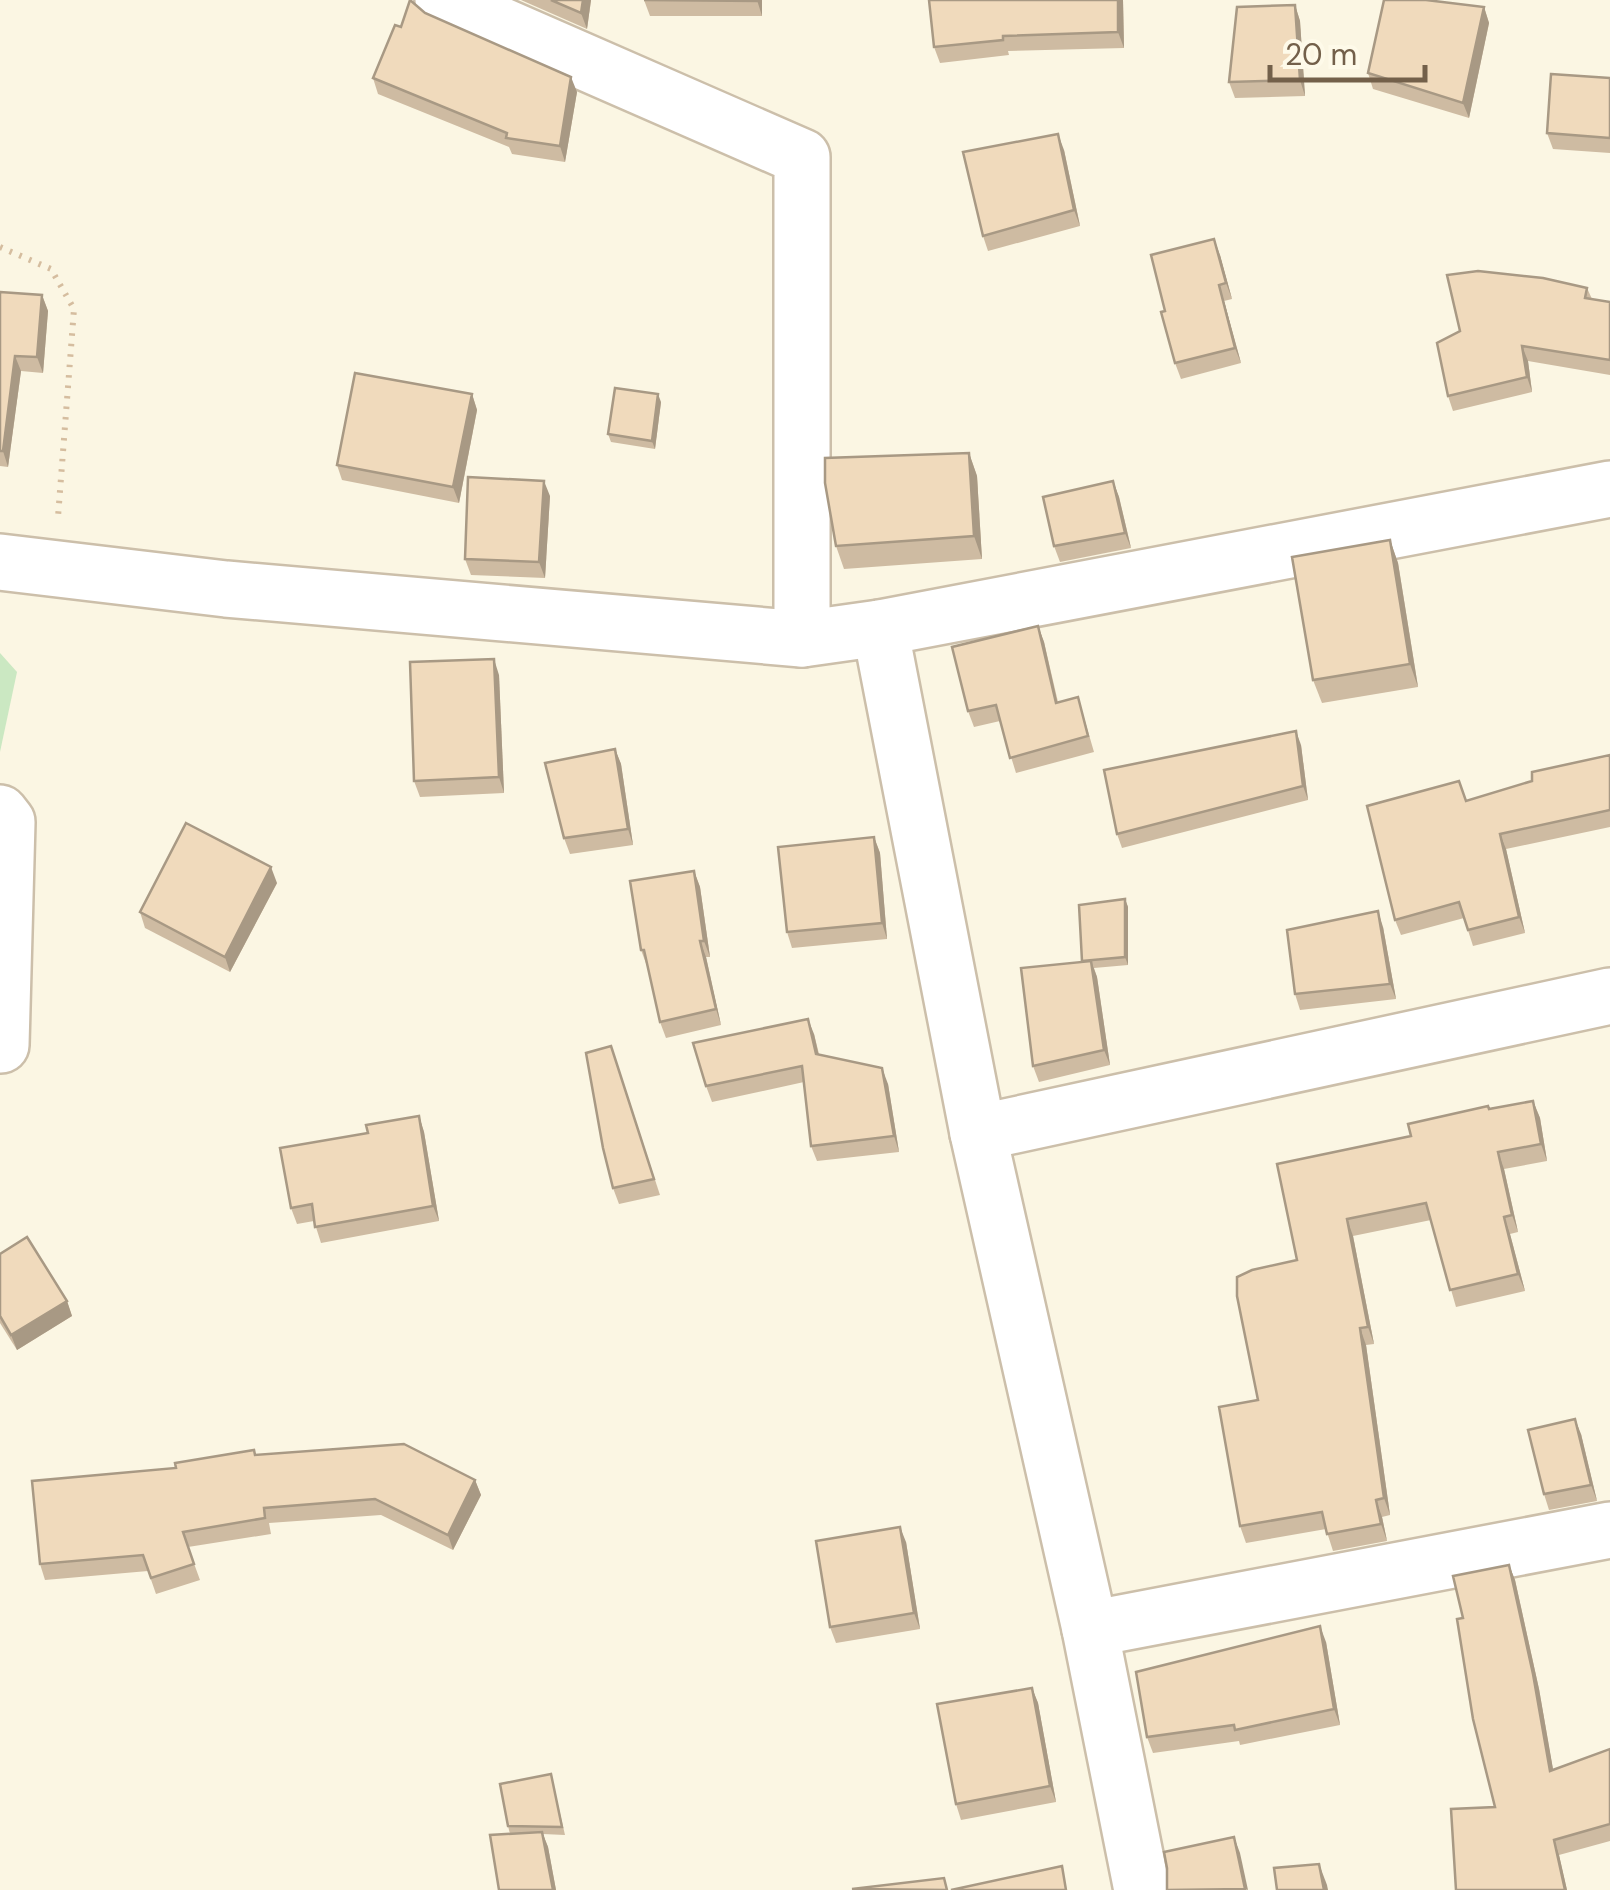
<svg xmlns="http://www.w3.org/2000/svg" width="1610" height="1890" font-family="'DM Sans',sans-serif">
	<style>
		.green { fill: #cbe8c2 }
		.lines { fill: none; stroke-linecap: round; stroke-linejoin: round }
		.minor-casing { stroke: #ccbfaa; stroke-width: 60 }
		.path { stroke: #d5bd9f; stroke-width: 6; stroke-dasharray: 2.5 8; stroke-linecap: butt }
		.minor { stroke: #fff; stroke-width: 55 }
		.wall { fill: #cebba2 }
		.shaded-wall { fill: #a89984 }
		.building { fill: #f0dabc; stroke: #a89984; stroke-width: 2.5 }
	</style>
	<rect width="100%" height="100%" fill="#fbf6e3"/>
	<polygon class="green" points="0,653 17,672 0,752"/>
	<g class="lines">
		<g class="minor-casing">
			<g id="minor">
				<polyline points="443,0 802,157 802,639"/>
				<polyline points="0,562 226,589 802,639 880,628 1610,489"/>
				<polyline points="880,628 978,1133 1090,1629 1142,1890"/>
				<polyline points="0,813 7,822 1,1045"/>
				<polyline points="978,1133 1610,996"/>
				<polyline points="1090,1629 1610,1530"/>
			</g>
		</g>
		<polyline class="path" points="0,247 51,269 74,309 58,517"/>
		<use href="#minor" class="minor"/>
	</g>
	<g class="wall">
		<polygon points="521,0 591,0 587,29"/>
		<polygon points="644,0 762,0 762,16 650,16"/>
		<polygon points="929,0 1123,0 1124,48 1008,51 1009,55 940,63 934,47"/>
		<polygon points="413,4 425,13 577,92 565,162 512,154 509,147 378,94 373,78"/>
		<polygon points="1295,5 1300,21 1305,96 1235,98 1229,82"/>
		<polygon points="1484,7 1489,23 1469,118 1373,89 1368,73"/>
		<polygon points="1610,78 1610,153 1553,149 1547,133"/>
		<polygon points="1064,150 1080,226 988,251 983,236"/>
		<polygon points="1220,255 1232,299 1224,301 1241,363 1181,379 1175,363 1165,311"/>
		<polygon points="1587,288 1592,299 1610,302 1610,375 1528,361 1532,392 1453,411 1448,396"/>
		<polygon points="0,292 42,295 48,311 43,373 21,371 8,467 0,466"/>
		<polygon points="472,394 477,410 459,503 342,480 337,465"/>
		<polygon points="661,402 655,449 611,442 608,434"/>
		<polygon points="969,453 977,476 982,559 844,569 836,546"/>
		<polygon points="1113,481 1119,497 1131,548 1060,562 1054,546"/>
		<polygon points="550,496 545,578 471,575 465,559"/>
		<polygon points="1390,540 1398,563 1418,687 1322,703 1313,680"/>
		<polygon points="1038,626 1044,642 1058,702 1078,697 1094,752 1016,773 1000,721 974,727 968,711"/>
		<polygon points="499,675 504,793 420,797 414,781"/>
		<polygon points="1301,745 1308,800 1122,848 1117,834"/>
		<polygon points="615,749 621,764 633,845 570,854 564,838"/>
		<polygon points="1610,755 1610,827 1506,849 1525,933 1473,946 1464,918 1401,935 1395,920 1466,801 1532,781"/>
		<polygon points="874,837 880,853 887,939 792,948 787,932"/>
		<polygon points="694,871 700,887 710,957 706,957 721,1025 666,1038 660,1022 647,966 641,950"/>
		<polygon points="277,883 230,972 145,928 140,912"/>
		<polygon points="1125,899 1128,907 1128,965 1094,968 1097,977 1110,1065 1039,1082 1033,1066 1082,962"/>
		<polygon points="1383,927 1396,999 1300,1010 1295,994"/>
		<polygon points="814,1034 819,1054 888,1084 899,1152 817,1161 811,1146 804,1082 712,1102 706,1086"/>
		<polygon points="611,1046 660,1195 619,1204 613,1188"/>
		<polygon points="1533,1101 1540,1118 1547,1161 1504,1169 1518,1232 1510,1234 1525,1291 1456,1307 1431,1220 1353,1236 1374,1344 1366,1345 1390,1515 1382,1517 1387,1541 1333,1551 1326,1529 1246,1543 1240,1526 1258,1400 1297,1260 1411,1136 1489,1109"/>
		<polygon points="419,1116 424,1132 439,1221 321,1243 314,1221 297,1224 291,1208 368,1133"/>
		<polygon points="0,1254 67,1301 72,1316 17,1350 0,1323"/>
		<polygon points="1581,1434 1597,1501 1549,1510 1544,1494"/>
		<polygon points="254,1450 256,1455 475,1480 481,1495 453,1550 381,1515 269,1523 271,1534 188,1547 200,1580 156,1594 148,1571 45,1580 40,1564 176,1468"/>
		<polygon points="906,1542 920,1629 836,1643 830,1627"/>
		<polygon points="1509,1565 1515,1580 1539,1689 1553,1770 1610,1749 1610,1841 1559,1855 1567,1890 1456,1890 1495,1807 1463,1618"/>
		<polygon points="1326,1642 1340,1725 1240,1745 1239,1741 1153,1753 1147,1737"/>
		<polygon points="1032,1688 1038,1703 1056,1802 961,1820 956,1804"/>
		<polygon points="551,1774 565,1835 543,1834 548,1847 556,1890 499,1890 510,1834 508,1826"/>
	</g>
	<g class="shaded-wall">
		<polygon points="583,0 591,0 587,29 581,13"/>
		<polygon points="757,0 762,0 762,16"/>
		<polygon points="1118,0 1123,0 1124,48 1118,32"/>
		<polygon points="1295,5 1300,21 1305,96 1300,80"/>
		<polygon points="1484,7 1489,23 1469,118 1463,103"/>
		<polygon points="571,77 577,92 565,162 560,146"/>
		<polygon points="1058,134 1064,150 1080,226 1074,210"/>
		<polygon points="1214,239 1220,255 1232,299 1226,283"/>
		<polygon points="1219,285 1224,301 1241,363 1235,348"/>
		<polygon points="42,295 48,311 43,373 37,357"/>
		<polygon points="1522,346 1528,361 1532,392 1527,377"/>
		<polygon points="15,356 21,371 8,467 3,451"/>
		<polygon points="472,394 477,410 459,503 453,487"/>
		<polygon points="658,394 661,402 655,449 652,441"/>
		<polygon points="969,453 977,476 982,559 974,536"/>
		<polygon points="544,481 550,496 545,578 539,562"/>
		<polygon points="1113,481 1119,497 1131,548 1125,533"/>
		<polygon points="1390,540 1398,563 1418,687 1410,664"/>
		<polygon points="1038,626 1044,642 1061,719 1056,703"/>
		<polygon points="494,659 499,675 504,793 499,777"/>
		<polygon points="1296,731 1301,745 1308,800 1303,786"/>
		<polygon points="615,749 621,764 633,845 628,829"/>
		<polygon points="1500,834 1506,849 1525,933 1519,917"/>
		<polygon points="874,837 880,853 887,939 882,923"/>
		<polygon points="271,867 277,883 230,972 225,957"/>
		<polygon points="694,871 700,887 710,957 704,941"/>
		<polygon points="1125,899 1128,907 1128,965 1125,957"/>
		<polygon points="1378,911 1383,927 1396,999 1390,984"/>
		<polygon points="700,941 706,957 721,1025 716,1009"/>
		<polygon points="1091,961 1097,977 1110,1065 1104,1050"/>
		<polygon points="808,1019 814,1034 822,1070 816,1054"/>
		<polygon points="882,1068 888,1084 899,1152 894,1136"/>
		<polygon points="1533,1101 1540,1118 1547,1161 1541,1144"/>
		<polygon points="419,1116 424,1132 439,1221 433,1206"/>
		<polygon points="1498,1152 1504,1169 1518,1232 1512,1215"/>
		<polygon points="1504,1217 1510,1234 1525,1291 1518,1274"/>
		<polygon points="1347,1219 1353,1236 1374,1344 1368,1327"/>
		<polygon points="67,1301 72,1316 17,1350 11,1335"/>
		<polygon points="1360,1328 1366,1345 1390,1515 1384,1498"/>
		<polygon points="1575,1419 1581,1434 1597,1501 1591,1485"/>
		<polygon points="475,1480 481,1495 453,1550 448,1535"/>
		<polygon points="1376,1500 1382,1517 1387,1541 1381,1524"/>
		<polygon points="900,1527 906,1542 920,1629 914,1613"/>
		<polygon points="1509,1565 1515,1580 1539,1689 1556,1786 1550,1771"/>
		<polygon points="1320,1626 1326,1642 1340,1725 1334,1709"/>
		<polygon points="1032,1688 1038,1703 1056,1802 1050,1786"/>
		<polygon points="542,1832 548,1847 556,1890 553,1890"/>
		<polygon points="1234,1837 1240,1853 1248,1890 1245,1889"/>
		<polygon points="1554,1840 1559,1855 1567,1890 1565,1890"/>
		<polygon points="1319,1864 1327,1885 1328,1890 1324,1890"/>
	</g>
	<g class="building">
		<polygon points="410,0 425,13 571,77 560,146 506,138 507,133 373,78 395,25 401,27"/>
		<polygon points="551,0 583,0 581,13"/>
		<polygon points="644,0 757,0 757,1"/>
		<polygon points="929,0 1118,0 1118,32 1003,36 1003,40 934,47"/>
		<polygon points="1384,0 1426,0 1484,7 1463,103 1368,73"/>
		<polygon points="1295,5 1300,80 1229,82 1237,7"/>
		<polygon points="1551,74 1610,78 1610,138 1547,133"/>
		<polygon points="1058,134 1074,210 983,236 963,152"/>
		<polygon points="1214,239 1226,283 1219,285 1235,348 1175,363 1161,312 1165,311 1151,255"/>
		<polygon points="1478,271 1543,278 1587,288 1585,298 1610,302 1610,360 1522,346 1527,377 1448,396 1437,343 1460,331 1447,275"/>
		<polygon points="0,292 42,295 37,357 15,356 3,451 0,451"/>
		<polygon points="355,373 472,394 453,487 337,465"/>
		<polygon points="615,388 658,394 652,441 608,434"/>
		<polygon points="969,453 974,536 836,546 825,483 825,458"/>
		<polygon points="468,477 544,481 539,562 465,559"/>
		<polygon points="1113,481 1125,533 1054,546 1043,497"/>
		<polygon points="1390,540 1410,664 1313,680 1292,557"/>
		<polygon points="1038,626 1056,703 1078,697 1088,736 1010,758 996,705 968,711 952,647"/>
		<polygon points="494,659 499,777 414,781 410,662"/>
		<polygon points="1296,731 1303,786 1117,834 1104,770"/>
		<polygon points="615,749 628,829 564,838 545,763"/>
		<polygon points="1610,755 1610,810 1500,834 1519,917 1468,930 1459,902 1395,920 1367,806 1459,781 1466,801 1532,781 1532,772"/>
		<polygon points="186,823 271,867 225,957 140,912"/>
		<polygon points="874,837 882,923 787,932 778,847"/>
		<polygon points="694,871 704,941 700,941 716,1009 660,1022 644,950 641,950 630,881"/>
		<polygon points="1125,899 1125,957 1082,961 1079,905"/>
		<polygon points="1378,911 1390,984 1295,994 1287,930"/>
		<polygon points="1091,961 1104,1050 1033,1066 1021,968"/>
		<polygon points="808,1019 816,1054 882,1068 894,1136 811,1146 802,1066 706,1086 693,1043"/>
		<polygon points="611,1046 654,1179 613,1188 603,1148 586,1053"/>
		<polygon points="1533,1101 1541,1144 1498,1152 1512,1215 1504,1217 1518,1274 1450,1290 1426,1203 1347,1219 1368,1327 1360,1328 1384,1498 1376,1500 1381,1524 1327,1534 1322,1512 1240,1526 1219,1407 1258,1400 1237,1296 1237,1277 1252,1270 1297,1260 1277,1164 1411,1136 1408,1124 1488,1106 1489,1109"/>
		<polygon points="419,1116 433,1206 315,1227 312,1204 291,1208 280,1148 368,1133 366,1125"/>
		<polygon points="27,1237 67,1301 11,1335 0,1316 0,1254"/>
		<polygon points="1575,1419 1591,1485 1544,1494 1528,1430"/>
		<polygon points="404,1444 475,1480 448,1535 375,1499 264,1508 265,1518 183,1532 194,1564 151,1578 143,1555 40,1564 32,1481 176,1468 175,1463 254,1450 255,1455"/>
		<polygon points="900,1527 914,1613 830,1627 816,1541"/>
		<polygon points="1509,1565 1533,1674 1550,1771 1610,1749 1610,1824 1554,1840 1565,1890 1456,1890 1451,1809 1495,1807 1473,1719 1457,1619 1463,1618 1453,1576"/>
		<polygon points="1320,1626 1334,1709 1235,1730 1234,1725 1147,1737 1136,1672"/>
		<polygon points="1032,1688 1050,1786 956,1804 937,1704"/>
		<polygon points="551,1774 562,1827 508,1826 500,1784"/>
		<polygon points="542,1832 553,1890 499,1890 490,1835"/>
		<polygon points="1234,1837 1245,1889 1167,1890 1167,1868 1164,1852"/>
		<polygon points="1319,1864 1324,1890 1277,1890 1274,1868"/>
		<polygon points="1062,1866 1066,1890 951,1890"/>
		<polygon points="944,1878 947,1890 852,1889"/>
	</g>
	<path d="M1270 65v15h155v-15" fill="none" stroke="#73604a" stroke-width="5"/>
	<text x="1285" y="65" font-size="30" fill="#73604a" stroke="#fefae9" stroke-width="8" paint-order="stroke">20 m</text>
</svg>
